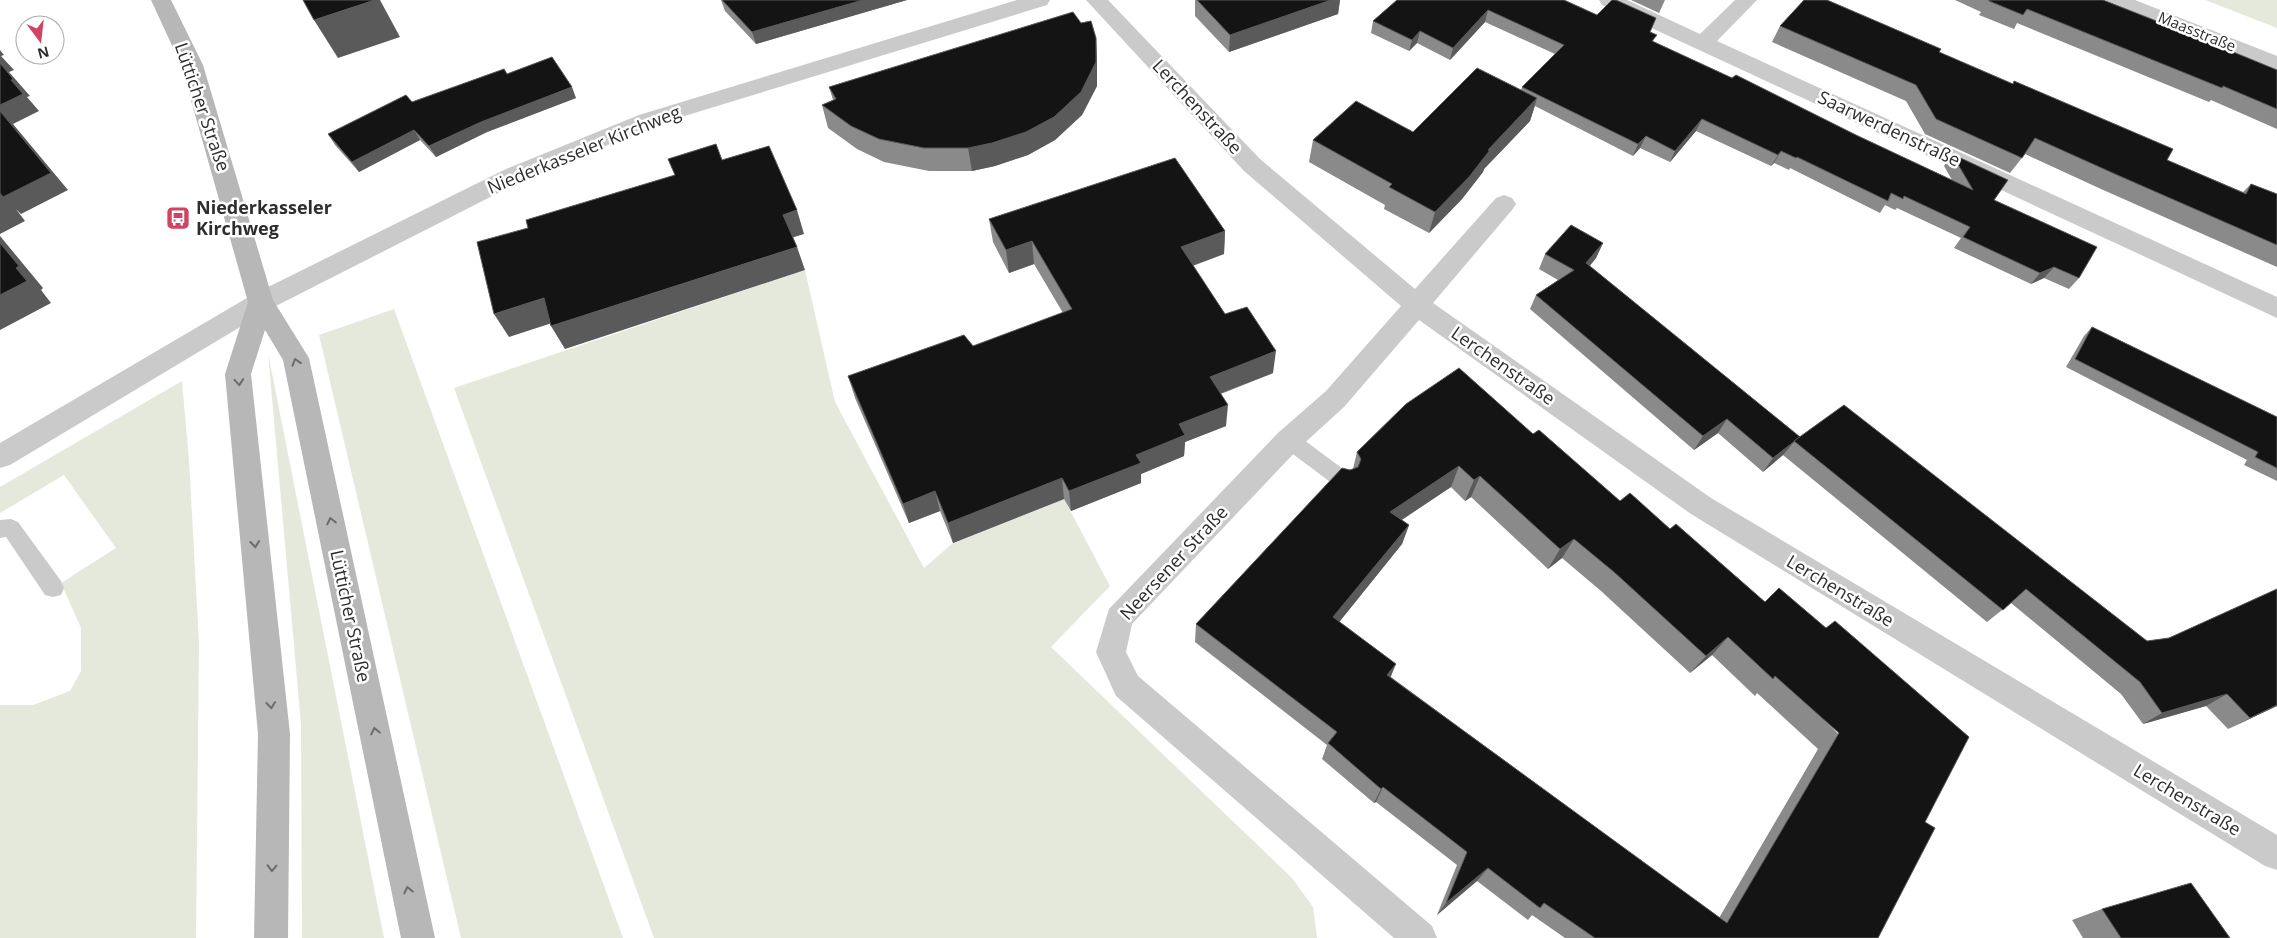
<svg xmlns="http://www.w3.org/2000/svg" width="2277" height="938" font-family="'Open Sans',sans-serif">
	<style>
		.green { fill: #e5e9dc }
		.lines { fill: none; stroke-linecap: round; stroke-linejoin: round }
		.service { fill: #cacaca; fill-rule: evenodd }
		.minor { fill: #cacaca; fill-rule: evenodd }
		.secondary { fill: #b7b7b7; fill-rule: evenodd }
		.wall { fill: #8a8a8a; fill-rule: evenodd }
		.shaded-wall { fill: #5a5a5a }
		.building { fill: #141414; stroke: #5a5a5a; fill-rule: evenodd }
		.oneway { stroke: #6b6b6b }
		.labels { text-anchor: middle; stroke-width: 5; stroke-linejoin: round; paint-order: stroke }
		.far-street-label { font-size: 15px; fill: #2d2d2d; stroke: #fff }
		.street-label { font-size: 18px; fill: #2d2d2d; stroke: #fff }
		.poi-label { font-size: 18px; font-weight: bold; fill: #2d2d2d; stroke: #fff; text-anchor: start }
	</style>
	<rect width="100%" height="100%" fill="#fff"/>
	<g class="green">
		<polygon points="2205,0 2277,0 2277,28"/>
		<polygon points="805,270 835,402 924,568 953,543 1064,499 1110,586 1051,647 1292,878 1313,907 1317,938 654,938 454,388"/>
		<polygon points="394,309 623,938 461,938 319,335"/>
		<polygon points="268,353 384,938 302,938 301,724"/>
		<polygon points="182,381 189,460 199,643 196,938 0,938 0,705 33,705 70,691 81,671 81,628 61,583 116,548 64,475 0,513 0,487"/>
	</g>
	<g class="lines">
		<g class="service">
			<polygon points="1289,432 1296,434 1351,475 1354,481 1351,487 1344,489 1337,487 1282,446 1279,440 1282,434"/>
			<polygon points="11,519 18,522 61,581 64,588 61,595 53,597 45,595 6,537 0,538 0,520"/>
		</g>
		<g class="minor">
			<polygon points="1017,0 1050,0 1047,5 655,125 522,181 270,309 10,465 0,468 0,443 252,295 506,169 639,115"/>
			<polygon points="1086,0 1108,0 1260,159 1415,289 1496,198 1504,195 1512,198 1516,204 1512,210 1433,303 1711,498 2277,835 2277,870 2265,866 1691,514 1419,320 1344,407 1299,448 1132,624 1126,652 1138,676 1432,926 1437,938 1394,938 1116,696 1096,652 1109,609 1279,432 1326,391 1401,306 1244,171"/>
			<polygon points="1599,0 1627,0 1700,34 1735,0 1757,0 1717,41 2277,297 2277,318 1602,5"/>
			<polygon points="2106,0 2135,0 2277,56 2277,71 2109,5"/>
		</g>
		<polygon class="secondary" points="151,0 171,0 203,65 273,300 309,358 435,938 401,938 283,360 265,330 251,374 290,734 288,938 254,938 258,734 225,374 248,302 181,65"/>
	</g>
	<g class="wall">
		<polygon points="721,0 907,0 756,44 725,11"/>
		<polygon points="1195,0 1340,0 1338,14 1229,52 1195,16"/>
		<polygon points="1397,0 1597,15 1650,32 1654,42 1952,180 1944,166 1952,154 1994,200 2079,278 2069,289 2044,278 2031,284 1954,248 1961,238 1897,208 1895,210 1885,205 1880,213 1790,168 1789,170 1774,163 1771,166 1696,131 1670,162 1640,148 1633,156 1535,106 1530,121 1484,169 1483,172 1462,199 1429,233 1384,209 1385,205 1309,162 1313,140 1413,132 1521,90 1522,87 1555,54 1485,22 1450,60 1417,43 1409,51 1371,33 1373,21"/>
		<polygon points="1631,0 1665,0 1659,13"/>
		<polygon points="1955,0 2103,0 2277,70 2277,129 2211,100 2209,102 2017,23 2014,29 1979,15 1981,12"/>
		<polygon points="1081,23 1096,38 1097,61 1097,86 1082,115 1055,140 1028,155 995,166 972,171 929,171 884,162 857,149 828,128 822,105 833,100 829,87"/>
		<polygon points="1780,26 1939,52 2167,160 2243,192 2251,184 2277,194 2277,267 2101,189 2025,154 2010,173 1925,134 1906,101 1772,42"/>
		<polygon points="507,74 576,98 487,132 436,157 420,140 359,172 335,145 328,134 412,102"/>
		<polygon points="989,219 1225,231 1224,254 1193,266 1225,314 1273,373 1221,394 1226,426 1185,442 1184,456 1141,474 1141,483 1071,511 1064,499 953,543 940,511 909,523 855,398 848,376 973,346 1063,313 1034,264 1009,273 993,242"/>
		<polygon points="1603,243 1596,258 1590,266 1800,437 2147,641 2169,638 2277,589 2277,706 2228,729 2206,706 2143,724 2121,694 2011,603 1987,622 1783,455 1763,472 1718,433 1694,450 1530,309 1536,295 1558,280 1539,269 1545,254"/>
		<polygon points="2092,327 2277,417 2277,481 2244,465 2247,460 2066,367 2084,336"/>
		<path d="M1539 430 1925 822 1878 938H1565L1532 915 1528 920 1477 881 1437 915 1457 865 1376 802 1374 803 1322 759 1327 745 1195 642 1196 624 1350 470 1353 469 1357 452 1533 434ZM1451 487 1465 501 1471 497 1548 569 1562 558 1601 591 1690 673 1712 655 1755 696 1757 693 1818 749 1719 918 1391 677 1339 622 1402 544 1409 525 1402 520Z"/>
		<polygon points="2102,909 2230,938 2083,938 2072,920"/>
	</g>
	<g class="shaded-wall">
		<polygon points="375,0 380,0 400,37 338,58 314,20"/>
		<polygon points="863,0 907,0 756,44 752,32"/>
		<polygon points="1331,0 1340,0 1338,14 1229,52 1230,35"/>
		<polygon points="1488,10 1485,22 1450,60 1453,48"/>
		<polygon points="1420,31 1417,43 1409,51 1412,40"/>
		<polygon points="1096,38 1097,61 1097,86 1082,115 1055,140 1028,155 995,166 972,171 968,148"/>
		<polygon points="0,50 4,55 1,56 14,70 9,72 30,96 27,97 39,111 13,124 68,190 21,214 16,209 25,221 0,234 0,105 11,80 0,63"/>
		<polygon points="572,87 576,98 487,132 436,157 429,146 481,122"/>
		<polygon points="1537,98 1530,121 1484,169 1483,172 1462,199 1429,233 1435,212 1488,150"/>
		<polygon points="1702,119 1696,131 1670,162 1675,151"/>
		<polygon points="414,130 420,140 359,172 352,162"/>
		<polygon points="1646,136 1640,148 1633,156 1638,144"/>
		<polygon points="1781,151 1774,163 1771,166 1778,155"/>
		<polygon points="797,210 804,234 791,238 783,215"/>
		<polygon points="1225,231 1224,254 1180,270 1181,247"/>
		<polygon points="0,236 43,288 41,290 51,303 0,330 0,295 16,268 0,243"/>
		<polygon points="1032,241 1034,264 1009,273 1006,250"/>
		<polygon points="1603,243 1596,258 1579,278 1586,263"/>
		<polygon points="797,247 805,270 565,349 551,326"/>
		<polygon points="2054,267 2044,278 2031,284 2040,273"/>
		<polygon points="544,298 558,321 509,337 494,314"/>
		<polygon points="1276,351 1273,373 1208,398 1210,377"/>
		<polygon points="1228,405 1226,426 1185,442 1184,456 1141,474 1141,483 1071,511 1069,491 1136,455 1179,424"/>
		<polygon points="1727,419 1718,433 1694,450 1703,436"/>
		<polygon points="1794,442 1783,455 1763,472 1773,458"/>
		<polygon points="1459,466 1451,487 1383,532 1390,512"/>
		<polygon points="1480,476 1471,497 1465,501 1474,480"/>
		<polygon points="1062,478 1064,499 953,543 948,523"/>
		<polygon points="935,491 940,511 909,523 903,504"/>
		<polygon points="1409,525 1402,544 1328,636 1333,617"/>
		<polygon points="1574,539 1562,558 1548,569 1560,549"/>
		<polygon points="1728,637 1712,655 1690,673 1706,656"/>
		<polygon points="1396,664 1389,681 1387,675"/>
		<polygon points="2227,694 2206,706 2143,724 2162,713"/>
		<polygon points="2277,705 2277,706 2228,729 2250,718"/>
		<polygon points="1383,787 1376,802 1374,803 1381,789"/>
		<polygon points="1488,868 1477,881 1437,915 1446,903"/>
	</g>
	<g class="building">
		<polygon points="303,0 375,0 314,20"/>
		<polygon points="722,0 863,0 752,32"/>
		<polygon points="1197,0 1331,0 1230,35"/>
		<polygon points="1397,0 1564,0 1597,15 1612,0 1616,0 1656,18 1650,32 1657,35 1652,41 1732,78 1736,75 1856,135 1973,190 1952,154 2008,180 1994,200 2097,247 2079,278 2054,267 2040,273 1963,237 1970,227 1904,196 1903,199 1891,193 1888,201 1797,157 1796,158 1781,151 1778,155 1702,119 1675,151 1646,136 1638,144 1522,87 1564,45 1488,10 1453,48 1420,31 1412,40 1373,21"/>
		<polygon points="1804,0 1827,0 1941,49 1939,52 2013,84 2014,81 2173,149 2167,160 2246,194 2251,184 2277,194 2277,245 2115,174 2035,138 2022,158 1936,119 1916,85 1780,26"/>
		<polygon points="1989,0 2103,0 2187,33 2277,70 2277,109 2223,86 2222,88 2027,9 2023,15 1989,1"/>
		<polygon points="1073,12 1081,23 1091,21 1096,38 1096,62 1081,92 1054,117 1026,132 992,143 968,148 924,148 879,139 851,126 822,105 836,99 829,87"/>
		<polygon points="552,57 572,87 481,122 429,146 414,130 352,162 328,134 406,95 412,102 504,69 507,74"/>
		<polygon points="0,63 13,79 11,80 23,94 0,105"/>
		<polygon points="1477,68 1537,98 1488,150 1490,150 1469,177 1435,212 1389,187 1392,184 1313,140 1356,101 1413,132"/>
		<polygon points="0,111 51,173 3,197 0,193"/>
		<polygon points="716,144 722,160 769,146 797,210 783,215 797,247 551,326 544,298 494,314 477,242 528,228 526,220 675,175 668,159"/>
		<polygon points="1175,158 1225,231 1181,247 1225,314 1247,307 1276,351 1210,377 1228,405 1179,424 1185,435 1136,455 1141,463 1069,491 1062,478 948,523 935,491 903,504 848,376 964,335 973,346 1072,309 1032,241 1006,250 989,219"/>
		<polygon points="1571,225 1603,243 1586,263 1800,437 1773,458 1727,419 1703,436 1536,295 1574,270 1545,254"/>
		<polygon points="0,243 19,266 16,268 27,281 0,295"/>
		<polygon points="2092,327 2277,417 2277,468 2255,457 2258,452 2075,359"/>
		<path d="M1459 368 1533 434 1539 430 1620 501 1630 493 1670 529 1676 524 1765 602 1779 588 1826 628 1835 621 1969 737 1925 822 1935 828 1878 938H1595L1544 903 1540 908 1488 868 1446 903 1467 852 1383 787 1381 789 1328 743 1337 732 1196 624 1342 468 1350 470 1358 467 1361 459 1357 452 1406 404ZM1459 466 1474 480 1480 476 1560 549 1574 539 1614 572 1706 656 1728 637 1773 679 1775 676 1839 733 1727 923 1387 675 1396 664 1333 617 1409 525 1390 512Z"/>
		<polygon points="1844,405 2147,641 2169,638 2277,589 2277,705 2250,718 2227,694 2162,713 2140,682 2026,589 2003,610 1794,441"/>
		<polygon points="2191,883 2230,938 2121,938 2102,909"/>
	</g>
	<defs><path id="oneway-chevron" d="M-2-3.5L2.5 0L-2 3.5" fill="none" stroke-width="1.6" stroke-linecap="round" stroke-linejoin="round" transform="scale(1.25)"/></defs>
	<g class="oneway">
		<use href="#oneway-chevron" transform="translate(296 362) rotate(-107)"/>
		<use href="#oneway-chevron" transform="translate(239 382) rotate(85)"/>
		<use href="#oneway-chevron" transform="translate(331 521) rotate(-102)"/>
		<use href="#oneway-chevron" transform="translate(255 544) rotate(84)"/>
		<use href="#oneway-chevron" transform="translate(271 705) rotate(84)"/>
		<use href="#oneway-chevron" transform="translate(375 731) rotate(-102)"/>
		<use href="#oneway-chevron" transform="translate(272 868) rotate(91)"/>
		<use href="#oneway-chevron" transform="translate(408 890) rotate(-102)"/>
	</g>
	<defs>
		<g id="bus-square" transform="scale(1.25)"><rect x="-9" y="-9" width="18" height="18" rx="4" fill="#d14264" stroke="#fff"/><path d="M-5-6H5V4H4V6H2V4H-2V6H-4V4H-5ZM-3.5-4V0h7V-4ZM-3.5 1.2v1.5H-2V1.2ZM2 1.2v1.5H3.5V1.2Z" fill="#fff"/></g>
	</defs>
	<g fill-rule="evenodd">
		<use href="#bus-square" x="178" y="218"/>
	</g>
	<g class="labels">
		<g class="far-street-label">
			<text transform="translate(2197 32) rotate(22)" y="5">Maasstraße</text>
		</g>
		<g class="street-label">
			<text transform="translate(202 107) rotate(71)" y="6">Lütticher Straße</text>
			<text transform="translate(1197 107) rotate(47)" y="6">Lerchenstraße</text>
			<text transform="translate(1889 129) rotate(25)" y="6">Saarwerdenstraße</text>
			<text transform="translate(584 150) rotate(-22)" y="6">Niederkasseler Kirchweg</text>
			<text transform="translate(1503 366) rotate(35)" y="6">Lerchenstraße</text>
			<text transform="translate(1174 563) rotate(-47)" y="6">Neersener Straße</text>
			<text transform="translate(1840 591) rotate(31)" y="6">Lerchenstraße</text>
			<text transform="translate(350 616) rotate(78)" y="6">Lütticher Straße</text>
			<text transform="translate(2187 800) rotate(31)" y="6">Lerchenstraße</text>
		</g>
		<g class="poi-label">
			<text x="196" y="214">Niederkasseler<tspan x="196" dy="21">Kirchweg</tspan></text>
		</g>
	</g>
	<g transform="translate(40 40) rotate(165)"><circle r="24" fill="#ffffff" stroke="#ababab"/>
	<path d="M0-4L9 19L0 12L-9 19Z" fill="#d14264"/>
	<text y="-8" font-size="14" font-weight="bold" text-anchor="middle" fill="#2d2d2d">N</text>
	</g>
</svg>
